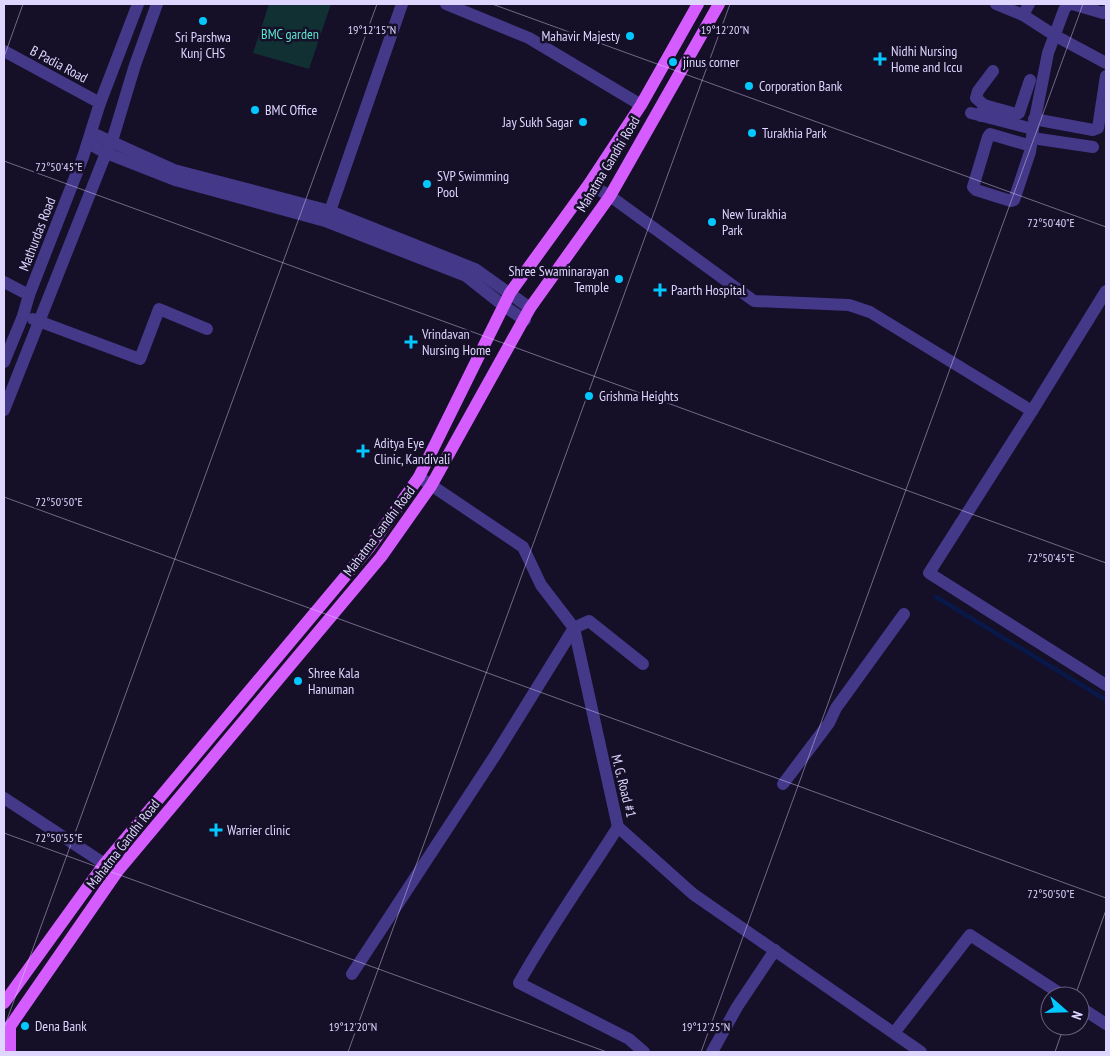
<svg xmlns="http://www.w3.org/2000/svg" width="1110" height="1056" font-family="'PT Sans Narrow',sans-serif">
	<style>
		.green { fill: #113033 }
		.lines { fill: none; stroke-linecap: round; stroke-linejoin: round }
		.stream { stroke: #081848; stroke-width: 4.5 }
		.minor { stroke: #443889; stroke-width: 12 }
		.major { stroke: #d55dff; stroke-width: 12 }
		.ticks { fill: none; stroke: #dfd6ff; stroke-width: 1; stroke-opacity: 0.45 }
		.poi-dot { fill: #02c8ff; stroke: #160f28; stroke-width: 2 }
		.labels { text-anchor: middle; stroke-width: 5; stroke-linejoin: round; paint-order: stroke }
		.park-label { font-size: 14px; fill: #5be5d3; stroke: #160f28 }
		.poi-label { font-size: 14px; fill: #dfd6ff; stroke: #160f28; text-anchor: start }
		.street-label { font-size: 14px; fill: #dfd6ff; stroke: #160f28 }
		.ticks-label { font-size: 12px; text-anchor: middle; fill: #dfd6ff; stroke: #160f28; stroke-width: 5; stroke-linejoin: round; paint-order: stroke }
	</style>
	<rect width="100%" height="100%" fill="#160f28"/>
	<polygon class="green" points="269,4 331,4 309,69 253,53"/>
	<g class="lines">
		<polyline class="stream" points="936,597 1106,700"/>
		<g class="minor">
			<polyline points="446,4 529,38 641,105"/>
			<polyline points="996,4 1023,15 1054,35 1106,63"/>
			<polyline points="1023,15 1029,4"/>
			<polyline points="4,51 100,103"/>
			<polyline points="984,105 976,98 978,91 993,71"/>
			<polyline points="971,113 1033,129 1048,53 1064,10 1067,5 1072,4 1103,13 1106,11"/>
			<polyline points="981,116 984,105 1016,114 1019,113 1030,80"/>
			<polyline points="1034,119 1093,130 1098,128 1106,76"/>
			<polyline points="92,133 174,170 330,211 475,269 530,308"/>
			<polyline points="1032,138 1093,147"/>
			<polyline points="88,143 106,153 175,180 325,221 466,276 504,306 525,320"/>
			<polyline points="1031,146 990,134 988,137 973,187 976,190 1011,201 1014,200 1030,152 1033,129"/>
			<polyline points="589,184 610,196 754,301 849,305 870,312 1032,411 929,573 1106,685"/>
			<polyline points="330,211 402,4"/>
			<polyline points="4,282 29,295"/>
			<polyline points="33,319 140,359 159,309 207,329"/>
			<polyline points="4,362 23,316 29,295 83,157 100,103 138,4"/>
			<polyline points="4,410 106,153 112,141 135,65 157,4"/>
			<polyline points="1032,411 1106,291"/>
			<polyline points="419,477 523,547 541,585 574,628 618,827 693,894 921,1052"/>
			<polyline points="783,784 829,723 836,708 904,614"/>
			<polyline points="4,798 117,872"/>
			<path d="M618 827C585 879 549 929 519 983L629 1039 644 1052"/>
			<polyline points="352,974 496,754 574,628 589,621 643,664"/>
			<polyline points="1080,1007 1106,1024"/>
			<polyline points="894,1033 970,935 1064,996"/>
			<polyline points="712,1052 737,1007 775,950"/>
		</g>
		<g class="major">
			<polyline points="4,1003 105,863 369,548 419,477 510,293 589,184 641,105 698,4"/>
			<polyline points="10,1026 10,1052"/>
			<polyline points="4,1035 117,872 381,557 431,486 530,308 610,196 719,4"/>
		</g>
	</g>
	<path class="ticks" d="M492 4 1106 227M4 57 23 4M4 161 1106 563M4 497 1106 898M4 833 607 1052M1075 996 1106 910M4 1028 377 4M348 1052 730 4M701 1052 1083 4M1055 1052 1064 1026"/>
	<g class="poi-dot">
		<circle cx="203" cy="21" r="5"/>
		<circle cx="630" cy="36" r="5"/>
		<path d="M877.5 51.5h5v5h5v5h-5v5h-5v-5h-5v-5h5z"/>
		<circle cx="673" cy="62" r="5"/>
		<circle cx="749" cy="86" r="5"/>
		<circle cx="255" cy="110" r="5"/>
		<circle cx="583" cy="122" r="5"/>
		<circle cx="752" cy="133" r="5"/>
		<circle cx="427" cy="184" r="5"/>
		<circle cx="712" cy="222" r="5"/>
		<circle cx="619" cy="279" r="5"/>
		<path d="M657.5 282.5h5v5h5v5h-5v5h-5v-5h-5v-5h5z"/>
		<path d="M408.5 334.5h5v5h5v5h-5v5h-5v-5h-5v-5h5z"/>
		<circle cx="589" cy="396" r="5"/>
		<path d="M360.5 443.5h5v5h5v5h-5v5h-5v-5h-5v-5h5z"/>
		<circle cx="298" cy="681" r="5"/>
		<path d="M213.5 822.5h5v5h5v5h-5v5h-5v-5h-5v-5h5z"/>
		<circle cx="25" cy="1026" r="5"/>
	</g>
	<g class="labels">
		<g class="park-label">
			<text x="290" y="39">BMC garden</text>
		</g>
		<g class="poi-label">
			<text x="620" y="41" text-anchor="end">Mahavir Majesty</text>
			<text x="203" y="42" text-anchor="middle">Sri Parshwa<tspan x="203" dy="16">Kunj CHS</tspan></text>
			<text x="891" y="56">Nidhi Nursing<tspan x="891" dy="16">Home and Iccu</tspan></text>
			<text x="683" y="67">jinus corner</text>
			<text x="759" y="91">Corporation Bank</text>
			<text x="265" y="115">BMC Office</text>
			<text x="573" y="127" text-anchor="end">Jay Sukh Sagar</text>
			<text x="762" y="138">Turakhia Park</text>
			<text x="437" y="181">SVP Swimming<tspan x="437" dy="16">Pool</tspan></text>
			<text x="722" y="219">New Turakhia<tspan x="722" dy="16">Park</tspan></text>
			<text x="609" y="276" text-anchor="end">Shree Swaminarayan<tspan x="609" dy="16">Temple</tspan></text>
			<text x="671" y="295">Paarth Hospital</text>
			<text x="422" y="339">Vrindavan<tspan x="422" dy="16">Nursing Home</tspan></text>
			<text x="599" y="401">Grishma Heights</text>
			<text x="374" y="448">Aditya Eye<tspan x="374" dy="16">Clinic, Kandivali</tspan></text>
			<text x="308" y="678">Shree Kala<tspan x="308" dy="16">Hanuman</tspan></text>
			<text x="227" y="835">Warrier clinic</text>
			<text x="35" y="1031">Dena Bank</text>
		</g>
		<g class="street-label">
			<text transform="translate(59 64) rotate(28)" y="5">B Padia Road</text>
			<text transform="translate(608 164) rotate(-59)" y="5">Mahatma Gandhi Road</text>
			<text transform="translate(37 234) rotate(-69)" y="5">Mathurdas Road</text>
			<text transform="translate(379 531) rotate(-53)" y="5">Mahatma Gandhi Road</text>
			<text transform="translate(624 786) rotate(76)" y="5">M. G. Road #1</text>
			<text transform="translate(123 844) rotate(-52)" y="5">Mahatma Gandhi Road</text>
		</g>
	</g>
	<g class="ticks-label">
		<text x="372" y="34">19°12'15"N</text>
		<text x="725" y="34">19°12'20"N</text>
		<text x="59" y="171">72°50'45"E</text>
		<text x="1051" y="227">72°50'40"E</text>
		<text x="59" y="506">72°50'50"E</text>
		<text x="1051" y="562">72°50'45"E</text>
		<text x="59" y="842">72°50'55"E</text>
		<text x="1051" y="898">72°50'50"E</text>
		<text x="353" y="1031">19°12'20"N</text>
		<text x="706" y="1031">19°12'25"N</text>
	</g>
	<rect width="1110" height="1056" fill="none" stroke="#dfd6ff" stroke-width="10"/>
	<g transform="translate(1065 1011) rotate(110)"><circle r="24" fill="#160f28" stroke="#665f7e"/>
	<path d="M0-4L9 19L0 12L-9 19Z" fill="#02c8ff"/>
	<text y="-8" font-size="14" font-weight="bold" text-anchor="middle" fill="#dfd6ff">N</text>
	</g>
</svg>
